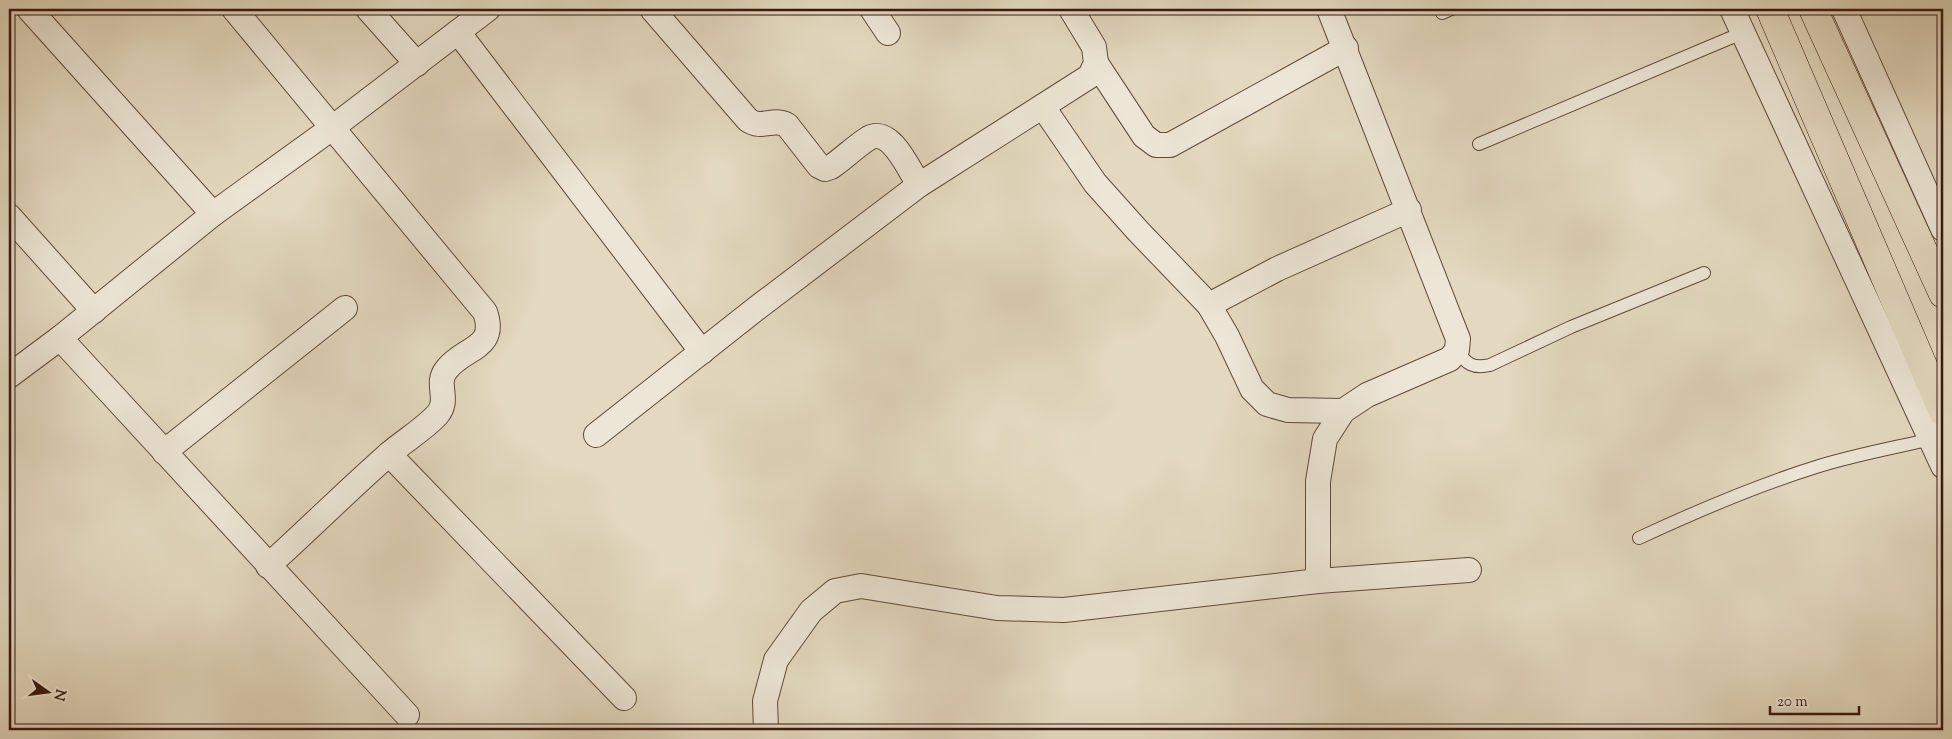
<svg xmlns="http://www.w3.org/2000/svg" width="1952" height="739" font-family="'Sorts Mill Goudy',serif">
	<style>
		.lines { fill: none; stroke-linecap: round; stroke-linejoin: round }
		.lane-casing { stroke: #62493a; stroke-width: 14 }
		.street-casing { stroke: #62493a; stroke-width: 26 }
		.primary-casing { stroke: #37190e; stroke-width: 29 }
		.lane { stroke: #ede6d6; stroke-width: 12 }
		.street { stroke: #ede6d6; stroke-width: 24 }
		.primary { stroke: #e3d9c0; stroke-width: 28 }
	</style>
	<rect width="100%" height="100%" fill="#e3d9c0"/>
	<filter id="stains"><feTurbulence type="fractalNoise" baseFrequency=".004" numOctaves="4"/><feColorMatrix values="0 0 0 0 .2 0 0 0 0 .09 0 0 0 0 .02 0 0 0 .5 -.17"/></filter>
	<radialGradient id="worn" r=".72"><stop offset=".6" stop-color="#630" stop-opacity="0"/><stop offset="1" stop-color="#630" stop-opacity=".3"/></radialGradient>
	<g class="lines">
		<g class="lane-casing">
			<g id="lane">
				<polyline points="1442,13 1451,9"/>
				<polyline points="1479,144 1742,33"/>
				<path d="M1457 350C1466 364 1473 369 1490 365L1571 327 1704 273"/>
				<path d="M1639 538C1697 511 1755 486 1816 467 1854 455 1893 448 1932 439"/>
			</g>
		</g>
		<g class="street-casing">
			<g id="street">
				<polyline points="29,9 213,214"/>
				<path d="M234 9 485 312C498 349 464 347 447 369 434 384 451 399 437 415 423 430 404 441 389 454 348 490 309 529 268 566"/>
				<polyline points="368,9 417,64"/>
				<path d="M652 9 748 120C762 130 773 117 787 125L819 166 825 169 831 167C844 158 856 146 869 138 891 126 909 170 919 185"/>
				<polyline points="872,9 888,33"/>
				<polyline points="1732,9 1943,466"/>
				<polyline points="1844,9 1943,229"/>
				<polyline points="458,32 702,352"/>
				<polyline points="1096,63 1144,136 1156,145 1170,145 1346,48"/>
				<polyline points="1043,107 1095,183 1138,231 1209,305 1227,336 1252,389 1267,404 1288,410 1343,411"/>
				<polyline points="9,216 94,311"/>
				<polyline points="1209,305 1277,269 1409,210"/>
				<polyline points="60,338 407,715"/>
				<polyline points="9,376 60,338 213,214 332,128 488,9"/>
				<polyline points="596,435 757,308 919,185 1090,76 1096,63 1094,47 1071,9"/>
				<polyline points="164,452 345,308"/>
				<polyline points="389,454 624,698"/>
				<polyline points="1318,581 1318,481 1325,439 1343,411 1367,395 1450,359 1457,350 1458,339 1329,9"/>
				<polyline points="766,730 765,701 776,660 811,611 835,591 861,586 997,608 1064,610 1318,581 1469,570"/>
			</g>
		</g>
		<g class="primary-casing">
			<g id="primary">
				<polyline points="1770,9 1943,412"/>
				<polyline points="1813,9 1943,294"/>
			</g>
		</g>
		<use href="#lane" class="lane"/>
		<use href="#street" class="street"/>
		<use href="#primary" class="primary"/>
	</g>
	<rect width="1952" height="739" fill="none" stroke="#e3d9c0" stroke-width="30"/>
	<rect x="10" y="10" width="1932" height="719" fill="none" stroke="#37190e" stroke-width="2.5"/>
	<rect x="15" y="15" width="1922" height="709" fill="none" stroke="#37190e"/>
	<g transform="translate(48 692) rotate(104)" stroke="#ede6d6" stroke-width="4" paint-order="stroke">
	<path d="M0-4L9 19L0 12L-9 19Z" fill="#37190e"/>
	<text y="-8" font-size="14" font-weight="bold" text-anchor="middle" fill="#37190e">N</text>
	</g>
	<path d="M1770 706v8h89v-8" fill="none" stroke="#37190e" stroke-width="2.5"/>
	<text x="1777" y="706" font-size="15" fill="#37190e" stroke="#ede6d6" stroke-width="4" paint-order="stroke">20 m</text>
	<rect width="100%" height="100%" filter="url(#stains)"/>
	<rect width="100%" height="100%" fill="url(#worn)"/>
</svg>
